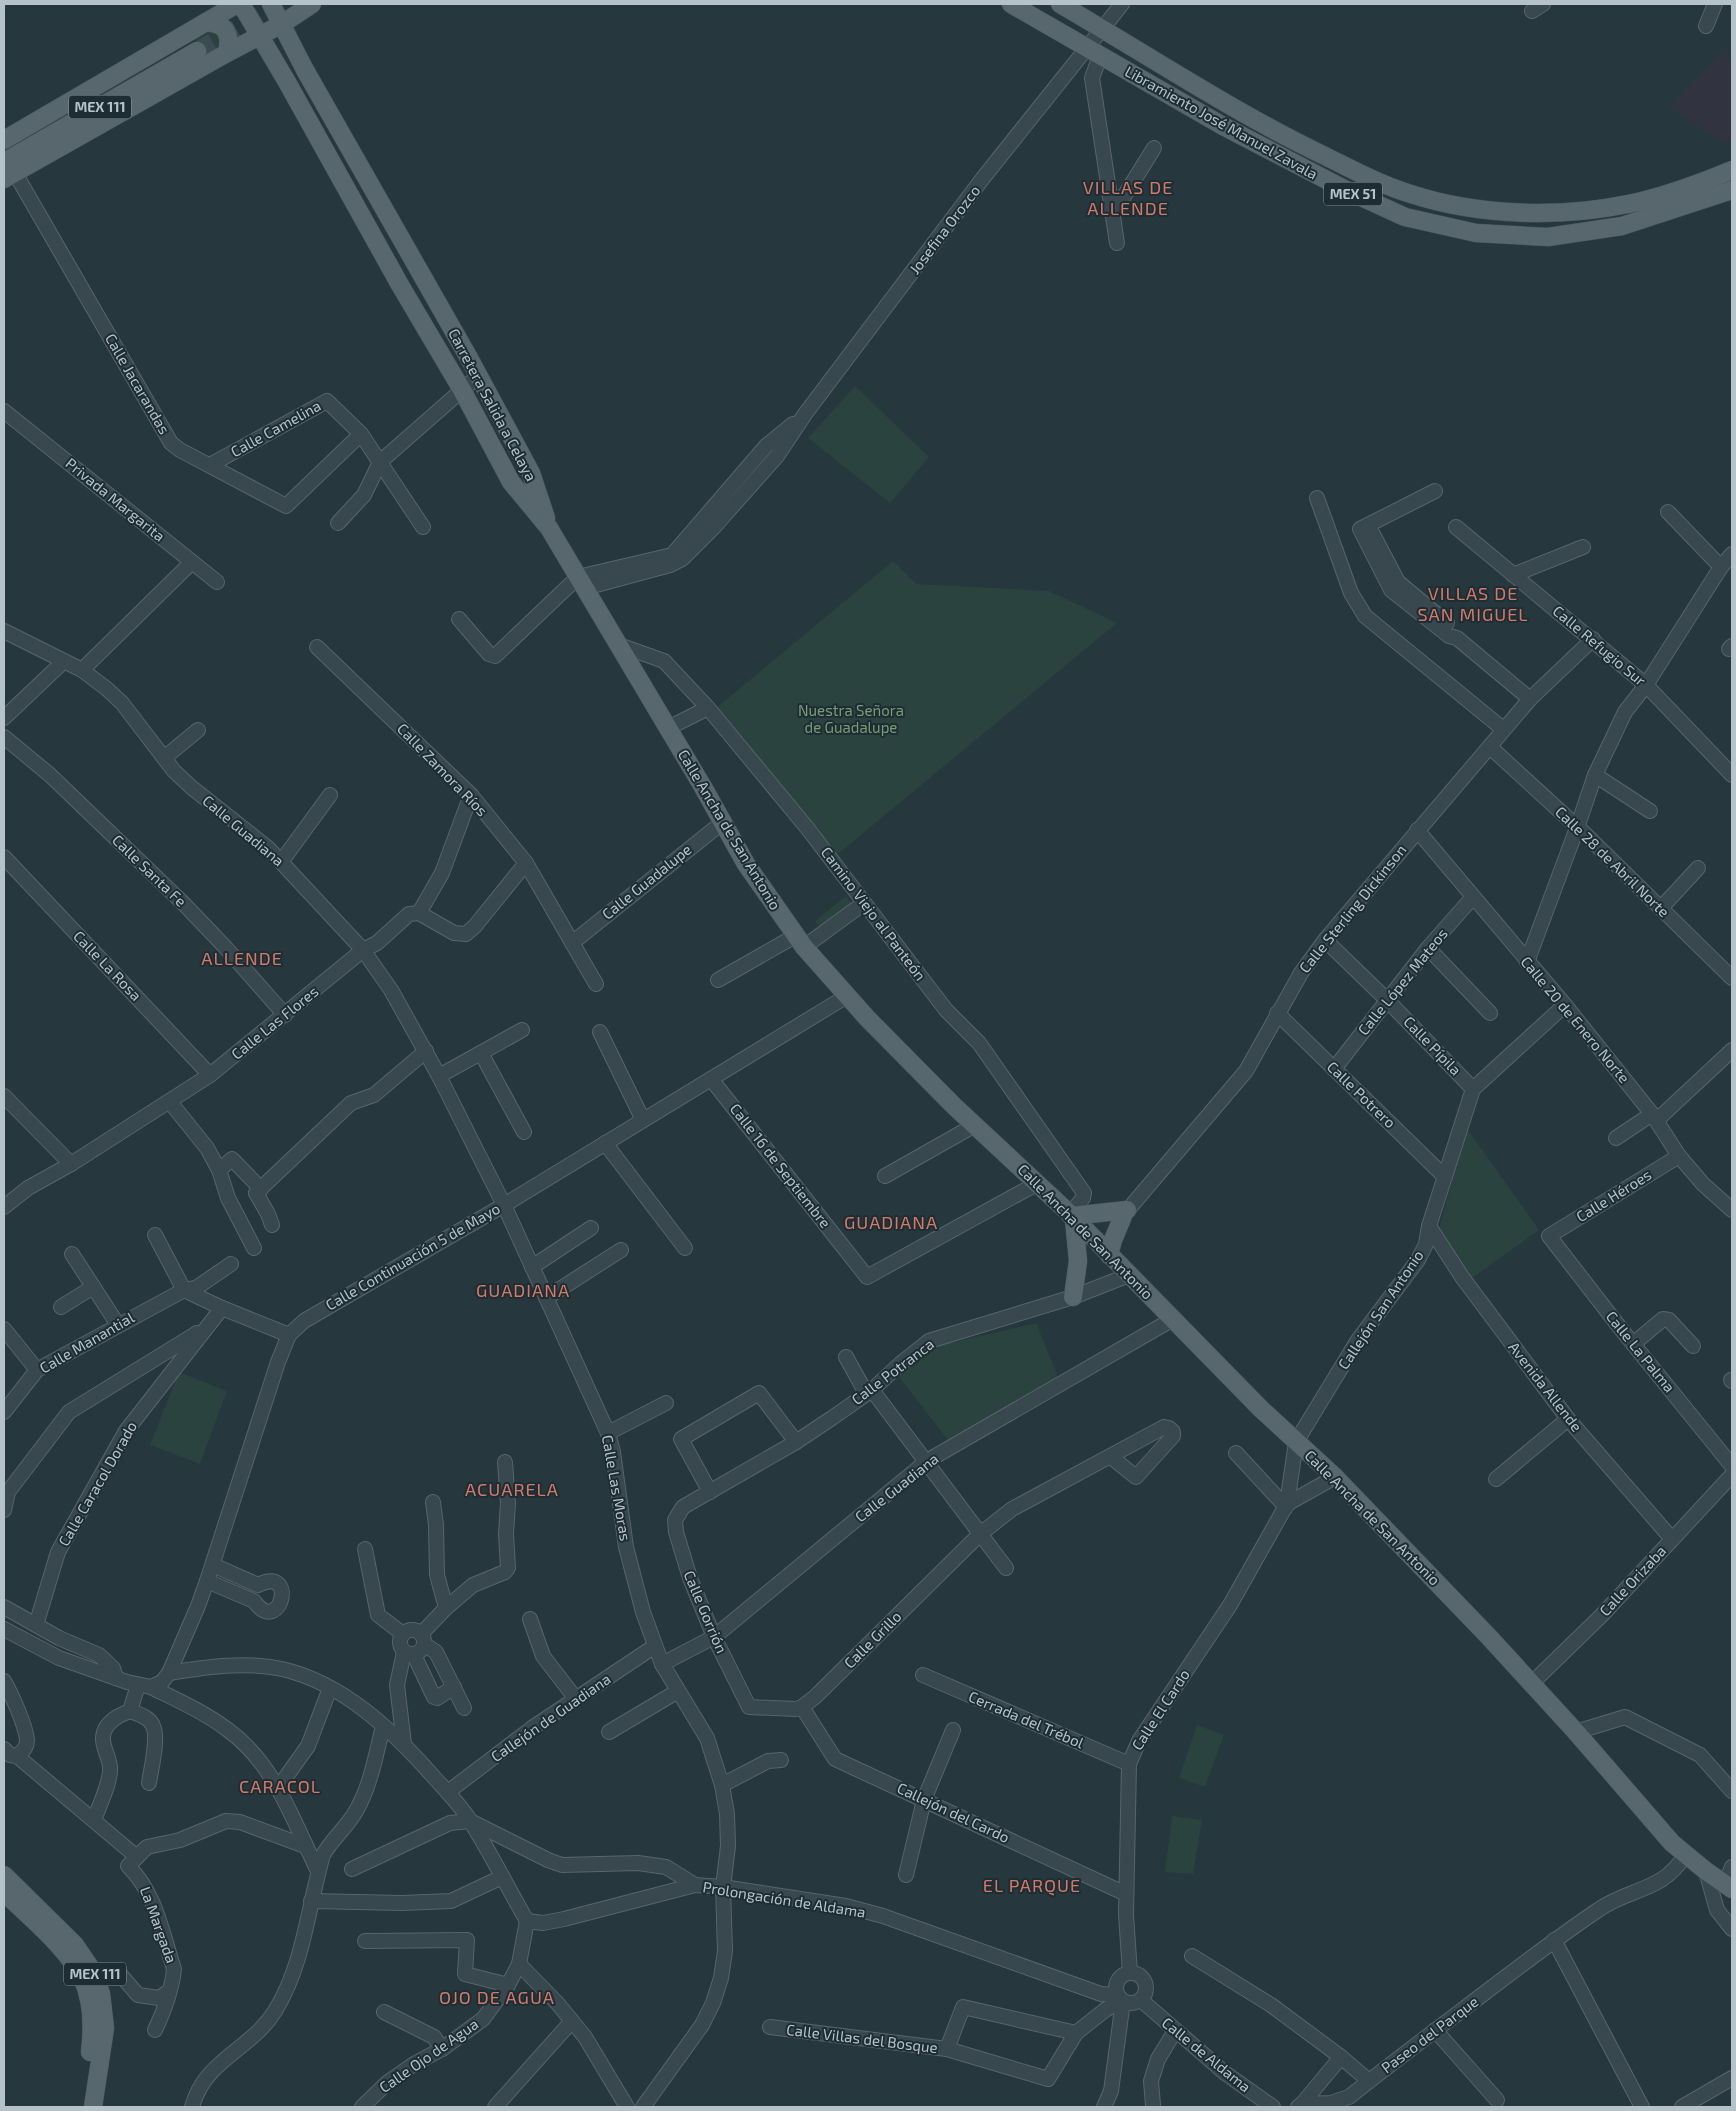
<svg xmlns="http://www.w3.org/2000/svg" width="1736" height="2111" font-family="'Exo 2',sans-serif">
	<style>
		.medical { fill: #313340 }
		.green { fill: #2a433e }
		.lines { fill: none; stroke-linecap: round; stroke-linejoin: round }
		.major-tunnel { stroke: #3c4c53; stroke-width: 18; stroke-dasharray: 18 9; stroke-linecap: butt }
		.minor-casing { stroke: #57656c; stroke-width: 16 }
		.major-casing { stroke: #46545b; stroke-width: 19 }
		.minor { stroke: #39484e; stroke-width: 14 }
		.major { stroke: #58676e; stroke-width: 18 }
		.labels { text-anchor: middle; stroke-width: 4; stroke-linejoin: round; paint-order: stroke }
		.shield { fill: #1e2d34; stroke: #88959c; stroke-width: 1 }
		.shield-label { font-size: 14px; font-weight: bold; fill: #b6c2c9 }
		.street-label { font-size: 15px; fill: #b6c2c9; stroke: #1e2d34 }
		.park-label { font-size: 15px; fill: #769e75; stroke: #1e2d34 }
		.quarter-label { font-size: 18px; letter-spacing: 1px; fill: #d27a68; stroke: #1e2d34 }
	</style>
	<rect width="100%" height="100%" fill="#26373e"/>
	<polygon class="medical" points="1724,51 1732,59 1732,140 1724,143 1670,107"/>
	<g class="green">
		<polygon points="211,28 221,32 223,48 208,58 194,38"/>
		<polygon points="855,386 929,457 890,503 808,438"/>
		<polygon points="893,561 916,584 1049,591 1117,623 838,854 716,708"/>
		<polygon points="846,896 853,906 823,931 815,921"/>
		<polygon points="1466,1127 1539,1230 1468,1281 1439,1230"/>
		<polygon points="1036,1323 1059,1379 950,1443 897,1374 932,1345 954,1342"/>
		<polygon points="179,1372 227,1391 200,1464 150,1445"/>
		<polygon points="1197,1725 1224,1735 1205,1787 1179,1778"/>
		<polygon points="1172,1816 1202,1820 1193,1874 1165,1872"/>
	</g>
	<g class="lines">
		<polyline class="major-tunnel" points="197,51 279,4"/>
		<g class="minor-casing">
			<g id="minor">
				<polyline points="1532,11 1543,4"/>
				<polyline points="1706,26 1715,4"/>
				<polyline points="1100,56 1092,78 1117,243"/>
				<polyline points="15,173 171,443 180,450 286,506 361,434"/>
				<polyline points="1113,214 1154,148"/>
				<polyline points="4,411 217,582"/>
				<polyline points="210,465 327,401 361,434 423,527"/>
				<polyline points="1435,491 1360,529 1391,590 1449,636 1457,638 1530,699"/>
				<polyline points="1317,498 1351,593 1365,616 1503,729"/>
				<polyline points="1668,512 1721,567"/>
				<polyline points="338,523 364,495 380,462 478,376"/>
				<polyline points="1368,525 1398,582 1447,623"/>
				<polyline points="1456,527 1646,685 1732,775"/>
				<polyline points="1513,575 1583,547"/>
				<polyline points="585,588 670,565 682,559 714,527 777,456 805,414 983,178 1122,4"/>
				<polyline points="459,619 489,654 495,656 578,577 672,555 766,446 793,424"/>
				<polyline points="4,631 82,670 107,689 122,703 174,771 191,787 268,848 363,950 391,990 439,1076 504,1205 608,1433 613,1452 626,1547 643,1612 662,1664 707,1738 722,1785 727,1814 728,1846 723,1887 725,1951 721,1978 713,2003 702,2025 643,2107"/>
				<polyline points="619,645 664,661 708,708 808,829 946,1010 979,1043 1084,1193 1083,1198 1070,1214"/>
				<polyline points="317,647 471,795 526,863 596,984"/>
				<polyline points="1729,649 1732,646"/>
				<polyline points="82,670 192,562"/>
				<polyline points="4,718 63,662"/>
				<polyline points="668,728 708,708"/>
				<polyline points="4,737 50,775 183,903 226,948 285,1015"/>
				<polyline points="1490,747 1585,834 1732,978"/>
				<polyline points="164,758 198,730"/>
				<polyline points="1595,775 1650,811"/>
				<polyline points="1417,830 1565,1005 1652,1114 1679,1156 1703,1184 1732,1210"/>
				<polyline points="4,857 210,1075"/>
				<polyline points="281,862 330,795"/>
				<polyline points="1661,908 1698,868"/>
				<polyline points="419,913 442,873 471,795"/>
				<polyline points="1325,940 1387,1000 1473,1089"/>
				<polyline points="572,943 723,822"/>
				<polyline points="804,947 864,903"/>
				<polyline points="1428,948 1490,1013"/>
				<polyline points="1527,962 1577,828 1595,775 1625,712 1646,685 1721,567 1732,554"/>
				<polyline points="718,980 795,936"/>
				<polyline points="1277,1013 1445,1177"/>
				<polyline points="600,1032 643,1120"/>
				<polyline points="481,1053 524,1132"/>
				<polyline points="1334,1069 1428,948 1473,897"/>
				<polyline points="439,1076 522,1030"/>
				<polyline points="711,1079 867,1277 1038,1183"/>
				<polyline points="4,1096 71,1164"/>
				<polyline points="170,1102 207,1148 219,1170 232,1159 261,1189"/>
				<polyline points="1657,1120 1732,1050"/>
				<polyline points="1616,1138 1652,1114"/>
				<polyline points="605,1143 685,1248"/>
				<polyline points="1679,1156 1549,1236 1621,1329 1732,1466"/>
				<polyline points="219,1170 228,1198 254,1248"/>
				<polyline points="885,1176 975,1125"/>
				<polyline points="4,1207 28,1188 71,1164 210,1075 363,950 377,943 409,914 419,913 454,933 466,934 475,926 526,863"/>
				<polyline points="1121,1218 1246,1071 1301,973 1325,940 1530,699 1593,639"/>
				<polyline points="272,1225 268,1214 256,1193 351,1103 374,1095 426,1051"/>
				<polyline points="1429,1226 1462,1277 1568,1419 1672,1539"/>
				<polyline points="155,1235 184,1290 222,1308 289,1335"/>
				<polyline points="72,1254 118,1325"/>
				<polyline points="532,1267 591,1228"/>
				<polyline points="546,1298 621,1250"/>
				<polyline points="61,1307 93,1287"/>
				<polyline points="4,1329 37,1370"/>
				<polyline points="1633,1344 1663,1319 1669,1320 1693,1346"/>
				<polyline points="846,1357 866,1393"/>
				<polyline points="1731,1380 1732,1381"/>
				<polyline points="872,1390 1006,1568"/>
				<polyline points="4,1412 37,1370 184,1290 196,1288 231,1264"/>
				<polyline points="608,1433 666,1403"/>
				<polyline points="1236,1453 1286,1507"/>
				<polyline points="1111,1457 1136,1477 1173,1436 1173,1432 1169,1428 1164,1427 1012,1509 979,1535 815,1697 802,1707 796,1709 749,1707 714,1637 690,1578 676,1532 675,1520 683,1507 796,1442 832,1418 872,1390 900,1364 929,1341 1073,1297 1129,1275"/>
				<polyline points="1496,1479 1568,1419"/>
				<polyline points="710,1492 681,1439 759,1393 796,1442"/>
				<polyline points="433,1502 436,1525 437,1575 446,1608"/>
				<polyline points="1287,1504 1335,1477"/>
				<polyline points="4,1510 8,1492 69,1412 197,1333"/>
				<polyline points="365,1549 378,1615 403,1634"/>
				<path d="M207 1581 254 1601C280 1638 299 1565 258 1585L213 1565"/>
				<polyline points="4,1607 59,1638 99,1655 113,1668 116,1678"/>
				<polyline points="530,1619 543,1656 576,1699"/>
				<polyline points="36,1625 58,1552 126,1431 222,1308"/>
				<polyline points="4,1629 59,1658 127,1682 151,1687 162,1682 169,1673 198,1606 207,1581 278,1362 289,1335 304,1321 504,1205 847,996"/>
				<circle cx="412" cy="1642" r="12"/>
				<polyline points="421,1634 446,1608 473,1585 505,1572 508,1568 506,1534 508,1503 505,1462"/>
				<polyline points="425,1645 436,1652 464,1708"/>
				<polyline points="414,1655 434,1697 437,1698 454,1687"/>
				<polyline points="662,1664 714,1637 927,1461 1173,1319"/>
				<path d="M169 1673C206 1667 245 1661 282 1669 343 1683 392 1730 432 1775 445 1790 460 1804 471 1822 491 1854 508 1888 527 1921L543 1923 564 1919 695 1885 723 1887 846 1906 883 1916 1101 1994 1118 1995"/>
				<polyline points="923,1675 1129,1764"/>
				<path d="M4 1681C11 1693 26 1726 27 1740 27 1748 22 1752 17 1756"/>
				<polyline points="1531,1684 1602,1615 1732,1475"/>
				<path d="M151 1687C177 1700 204 1712 228 1730 275 1764 293 1821 318 1871"/>
				<polyline points="802,1707 835,1759 1126,1894"/>
				<path d="M130 1711C138 1714 150 1717 153 1726 159 1738 151 1769 149 1783"/>
				<polyline points="130,1711 138,1685"/>
				<polyline points="609,1732 678,1691"/>
				<polyline points="1576,1732 1625,1717 1700,1755 1732,1791"/>
				<polyline points="404,1744 397,1685 404,1652"/>
				<polyline points="4,1749 10,1755 17,1756 137,1857"/>
				<polyline points="722,1785 768,1761 781,1760"/>
				<polyline points="278,1788 308,1746 330,1688"/>
				<polyline points="448,1792 532,1728 655,1646"/>
				<path d="M94 1820C99 1806 111 1782 110 1768 110 1758 102 1747 103 1737 104 1723 119 1715 130 1711"/>
				<polyline points="352,1869 450,1823 470,1821 548,1860 562,1865 638,1863 666,1867 695,1885"/>
				<polyline points="1706,1871 1717,1910 1732,1929"/>
				<polyline points="906,1875 924,1800 953,1730"/>
				<polyline points="1725,1884 1732,1867"/>
				<polyline points="311,1901 402,1903 451,1901 502,1877"/>
				<polyline points="1554,1940 1642,2107"/>
				<polyline points="365,1941 467,1940 465,1974 508,1985"/>
				<polyline points="1192,1956 1271,2005 1341,2057 1369,2081"/>
				<polyline points="519,1964 558,2004 585,2037 627,2107"/>
				<circle cx="1131" cy="1988" r="15"/>
				<polyline points="94,1973 118,1972 138,1995 159,1998 168,1992"/>
				<polyline points="1130,1973 1126,1915 1129,1764 1139,1741 1230,1605 1287,1504 1296,1442 1358,1340 1418,1260 1426,1244 1429,1226 1473,1089 1565,1005"/>
				<polyline points="1141,2000 1225,2073 1273,2107"/>
				<polyline points="384,2012 434,2037 442,2049"/>
				<polyline points="770,2027 947,2049 1048,2079 1076,2033 1105,2010 1122,2000"/>
				<path d="M155 2030C164 2011 172 1989 174 1969 162 1933 156 1893 128 1866L147 1847 180 1840 226 1821 240 1822 305 1846"/>
				<polyline points="1435,2030 1497,2100"/>
				<polyline points="947,2049 963,2007 1076,2033"/>
				<polyline points="1302,2104 1341,2057"/>
				<polyline points="1153,2105 1151,2081 1158,2059 1175,2031"/>
				<path d="M192 2107C205 2059 251 2050 275 2011 304 1964 308 1907 323 1855 332 1839 347 1827 356 1811 371 1785 376 1754 383 1726"/>
				<polyline points="362,2107 388,2082 414,2064 442,2049 483,2019 508,1985 519,1964 527,1921"/>
				<polyline points="495,2107 572,2021"/>
				<polyline points="1104,2107 1111,2091 1123,2001"/>
				<path d="M1298 2107 1302 2104 1331 2103 1349 2097C1393 2062 1437 2029 1482 1995 1520 1966 1558 1937 1598 1910 1629 1888 1663 1892 1685 1855"/>
				<polyline points="1682,2107 1732,2078"/>
			</g>
		</g>
		<g class="major-casing">
			<g id="major">
				<polyline points="241,4 287,82 400,285 462,390 511,482 549,528 703,787 746,864 804,947 867,1018 954,1106 1070,1214 1261,1409 1335,1477 1489,1637 1576,1732 1672,1843 1706,1871 1732,1889"/>
				<polyline points="271,4 305,70 469,358 531,473 546,518"/>
				<polyline points="1011,4 1223,126 1346,190 1405,217 1476,233 1548,237 1622,226 1732,190"/>
				<path d="M1060 4C1148 55 1233 112 1325 156 1353 170 1381 185 1411 194 1478 216 1560 218 1628 204 1664 197 1698 184 1732 170"/>
				<path d="M206 22C227 24 231 34 227 53"/>
				<polyline points="4,140 237,4"/>
				<polyline points="4,162 197,51"/>
				<polyline points="4,179 227,53 282,24 312,4"/>
				<polyline points="1071,1216 1127,1210"/>
				<polyline points="1109,1255 1113,1240 1123,1216"/>
				<polyline points="1073,1297 1078,1261 1074,1219"/>
				<polyline points="4,1875 75,1945 94,1973 101,1994 105,2028 93,2107"/>
				<path d="M4 1892C29 1917 68 1948 83 1980 93 2003 93 2028 90 2052"/>
			</g>
		</g>
		<use href="#minor" class="minor"/>
		<use href="#major" class="major"/>
	</g>
	<g class="labels">
		<g class="shield">
			<rect x="69" y="95.5" width="62" height="23" rx="4"/>
			<rect x="1324" y="182.5" width="58" height="23" rx="4"/>
			<rect x="64" y="1962.5" width="62" height="23" rx="4"/>
		</g>
		<g class="shield-label">
			<text x="100" y="112">MEX 111</text>
			<text x="1353" y="199">MEX 51</text>
			<text x="95" y="1979">MEX 111</text>
		</g>
		<g class="street-label">
			<text transform="translate(1221 123) rotate(29)" y="5">Libramiento José Manuel Zavala</text>
			<text transform="translate(945 230) rotate(-53)" y="5">Josefina Orozco</text>
			<text transform="translate(137 384) rotate(60)" y="5">Calle Jacarandas</text>
			<text transform="translate(492 405) rotate(62)" y="5">Carretera Salida a Celaya</text>
			<text transform="translate(276 429) rotate(-29)" y="5">Calle Camelina</text>
			<text transform="translate(115 500) rotate(39)" y="5">Privada Margarita</text>
			<text transform="translate(1599 646) rotate(40)" y="5">Calle Refugio Sur</text>
			<text transform="translate(442 770) rotate(46)" y="5">Calle Zamora Ríos</text>
			<text transform="translate(729 830) rotate(59)" y="5">Calle Ancha de San Antonio</text>
			<text transform="translate(243 831) rotate(40)" y="5">Calle Guadiana</text>
			<text transform="translate(1612 862) rotate(44)" y="5">Calle 28 de Abril Norte</text>
			<text transform="translate(149 871) rotate(44)" y="5">Calle Santa Fe</text>
			<text transform="translate(647 882) rotate(-39)" y="5">Calle Guadalupe</text>
			<text transform="translate(1353 909) rotate(-51)" y="5">Calle Sterling Dickinson</text>
			<text transform="translate(873 914) rotate(53)" y="5">Camino Viejo al Panteón</text>
			<text transform="translate(107 966) rotate(46)" y="5">Calle La Rosa</text>
			<text transform="translate(1403 982) rotate(-51)" y="5">Calle López Mateos</text>
			<text transform="translate(1575 1020) rotate(50)" y="5">Calle 20 de Enero Norte</text>
			<text transform="translate(275 1023) rotate(-39)" y="5">Calle Las Flores</text>
			<text transform="translate(1432 1046) rotate(46)" y="5">Calle Pípila</text>
			<text transform="translate(1361 1095) rotate(44)" y="5">Calle Potrero</text>
			<text transform="translate(780 1166) rotate(52)" y="5">Calle 16 de Septiembre</text>
			<text transform="translate(1614 1196) rotate(-32)" y="5">Calle Héroes</text>
			<text transform="translate(1085 1232) rotate(45)" y="5">Calle Ancha de San Antonio</text>
			<text transform="translate(413 1257) rotate(-30)" y="5">Calle Continuación 5 de Mayo</text>
			<text transform="translate(1381 1310) rotate(-56)" y="5">Callejón San Antonio</text>
			<text transform="translate(87 1343) rotate(-30)" y="5">Calle Manantial</text>
			<text transform="translate(1640 1352) rotate(51)" y="5">Calle La Palma</text>
			<text transform="translate(893 1372) rotate(-37)" y="5">Calle Potranca</text>
			<text transform="translate(1545 1387) rotate(52)" y="5">Avenida Allende</text>
			<text transform="translate(98 1484) rotate(-60)" y="5">Calle Caracol Dorado</text>
			<text transform="translate(616 1488) rotate(80)" y="5">Calle Las Moras</text>
			<text transform="translate(897 1488) rotate(-38)" y="5">Calle Guadiana</text>
			<text transform="translate(1372 1518) rotate(45)" y="5">Calle Ancha de San Antonio</text>
			<text transform="translate(1633 1581) rotate(-47)" y="5">Calle Orizaba</text>
			<text transform="translate(705 1612) rotate(67)" y="5">Calle Gorrión</text>
			<text transform="translate(873 1640) rotate(-45)" y="5">Calle Grillo</text>
			<text transform="translate(1161 1710) rotate(-57)" y="5">Calle El Cardo</text>
			<text transform="translate(551 1718) rotate(-35)" y="5">Callejón de Guadiana</text>
			<text transform="translate(1026 1720) rotate(23)" y="5">Cerrada del Trébol</text>
			<text transform="translate(953 1813) rotate(25)" y="5">Callejón del Cardo</text>
			<text transform="translate(784 1900) rotate(9)" y="5">Prolongación de Aldama</text>
			<text transform="translate(158 1925) rotate(70)" y="5">La Margada</text>
			<text transform="translate(1430 2035) rotate(-37)" y="5">Paseo del Parque</text>
			<text transform="translate(862 2039) rotate(7)" y="5">Calle Villas del Bosque</text>
			<text transform="translate(1206 2055) rotate(39)" y="5">Calle de Aldama</text>
			<text transform="translate(429 2056) rotate(-35)" y="5">Calle Ojo de Agua</text>
		</g>
		<g class="park-label">
			<text x="851" y="716">Nuestra Señora<tspan x="851" dy="17">de Guadalupe</tspan></text>
		</g>
		<g class="quarter-label">
			<text x="1128" y="194">VILLAS DE<tspan x="1128" dy="21">ALLENDE</tspan></text>
			<text x="1473" y="600">VILLAS DE<tspan x="1473" dy="21">SAN MIGUEL</tspan></text>
			<text x="242" y="965">ALLENDE</text>
			<text x="891" y="1229">GUADIANA</text>
			<text x="523" y="1297">GUADIANA</text>
			<text x="512" y="1496">ACUARELA</text>
			<text x="280" y="1793">CARACOL</text>
			<text x="1032" y="1892">EL PARQUE</text>
			<text x="497" y="2004">OJO DE AGUA</text>
		</g>
	</g>
	<rect width="1736" height="2111" fill="none" stroke="#b6c2c9" stroke-width="10"/>
</svg>
